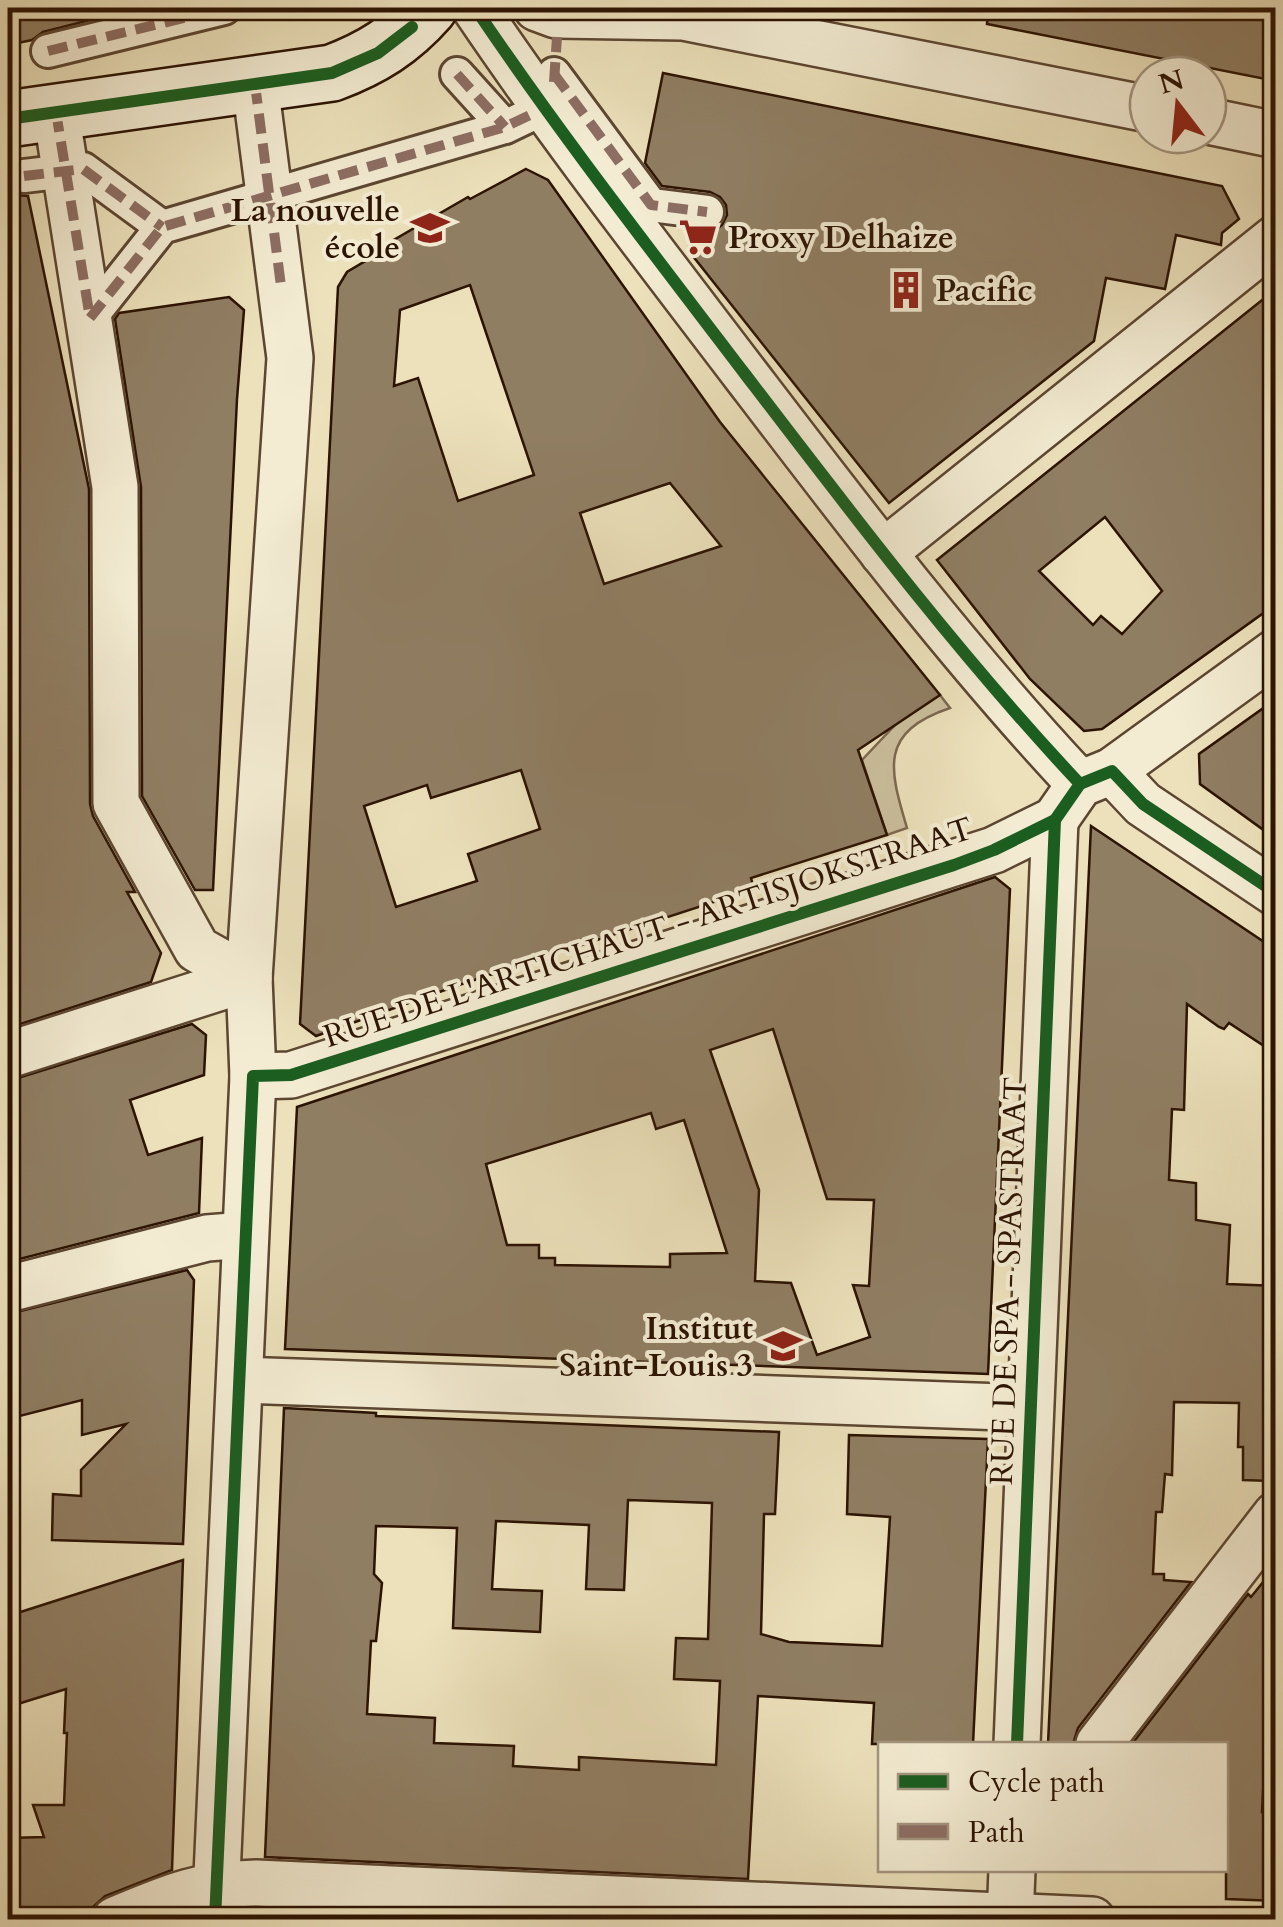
<svg xmlns="http://www.w3.org/2000/svg" width="1283" height="1927" font-family="Cardo,serif">
	<style>
		.green { fill: #cbbe9c; stroke: #7c6850; stroke-width: 2.5 }
		.building { fill: #907e63; stroke: #2c1303; stroke-width: 2.5; fill-rule: evenodd }
		.lines { fill: none; stroke-linecap: round; stroke-linejoin: round }
		.pedestrian-casing { stroke: #5c4631; stroke-width: 38 }
		.minor-casing { stroke: #5c4631; stroke-width: 50 }
		.secondary-casing { stroke: #2c1303; stroke-width: 60 }
		.pedestrian { stroke: #f3ecd3; stroke-width: 32 }
		.minor { stroke: #f3ecd3; stroke-width: 45 }
		.secondary { stroke: #f3ecd3; stroke-width: 55 }
		.quiet { stroke: #8d6e63; stroke-width: 10; stroke-dasharray: 20 10; stroke-linecap: butt }
		.cycleway-casing { stroke: #f3ecd3; stroke-width: 19 }
		.cycleway { stroke: #1b5e20; stroke-width: 12 }
		.labels { text-anchor: middle; stroke-width: 8; stroke-linejoin: round; paint-order: stroke }
		.poi-label { font-size: 32px; font-weight: bold; fill: #2c1303; stroke: #f3ecd3; text-anchor: end }
		.street-label { font-size: 32px; fill: #2c1303; stroke: #f3ecd3 }
	</style>
	<rect width="100%" height="100%" fill="#ece1bb"/>
	<filter id="stains"><feTurbulence type="fractalNoise" baseFrequency=".002" numOctaves="4"/><feColorMatrix values="0 0 0 0 .2 0 0 0 0 .09 0 0 0 0 .02 0 0 0 .5 -.17"/></filter>
	<radialGradient id="worn" r=".72"><stop offset=".6" stop-color="#630" stop-opacity="0"/><stop offset="1" stop-color="#630" stop-opacity=".3"/></radialGradient>
	<path class="green" d="M940 695 950 708C879 732 889 768 907 828L887 835 862 760 897 723Z"/>
	<g class="building">
		<polygon points="8,8 114,8 114,14 43,32 32,40 8,45"/>
		<polygon points="988,8 1276,8 1276,81 987,24"/>
		<polygon points="663,73 1222,186 1239,219 1222,233 1221,245 1176,235 1165,289 1106,278 1094,341 889,503 688,250 692,230 714,231 722,225 727,215 726,205 720,197 710,192 662,186 645,163"/>
		<path d="M526 169 548 180 720 422 940 695 858 750 887 835 751 878 754 889 459 985 316 1036 300 1024 338 287 347 272 394 244 392 241 468 197 470 199ZM470 285 534 475 458 501 418 378 394 386 400 310ZM670 483 721 546 604 584 580 513ZM521 770 540 829 468 854 477 881 396 907 364 806 427 785 431 798Z"/>
		<polygon points="8,187 17,195 28,196 89,489 90,804 93,816 135,892 127,892 161,953 151,982 8,1028"/>
		<path d="M1276 289V604L1102 729 1084 731 1030 679 937 560ZM1105 517 1162 591 1122 634 1101 616 1093 625 1039 571Z"/>
		<polygon points="229,297 244,310 237,399 213,890 195,890 142,796 141,487 115,319 119,313"/>
		<polygon points="1276,699 1276,839 1200,784 1199,754"/>
		<polygon points="1091,826 1276,950 1276,1054 1229,1023 1224,1029 1219,1027 1187,1004 1184,1110 1172,1109 1169,1180 1196,1183 1196,1220 1230,1225 1227,1284 1276,1286 1276,1481 1243,1480 1243,1447 1238,1447 1239,1403 1174,1402 1172,1475 1165,1474 1162,1512 1156,1512 1153,1574 1164,1574 1164,1580 1191,1582 1078,1728 1073,1744 1048,1744"/>
		<path d="M995 877 1010 889 988 1374 285 1349 297 1107ZM773 1029 827 1199 874 1200 869 1286 853 1285 870 1337 817 1355 791 1283 755 1281 759 1190 710 1050ZM651 1113 656 1129 684 1120 727 1253 670 1254V1267L555 1265V1258H539V1245H507L486 1164Z"/>
		<polygon points="192,1024 206,1035 204,1075 130,1100 148,1155 202,1138 199,1213 8,1262 8,1081"/>
		<polygon points="187,1270 194,1280 183,1544 52,1540 53,1494 81,1496 81,1470 126,1424 82,1435 82,1400 8,1419 8,1314"/>
		<path d="M284 1408 376 1413V1416L779 1432 775 1514H764L761 1634 789 1642 882 1646 890 1517 847 1514 849 1435 988 1439 973 1744H872L874 1703 758 1696 748 1879 265 1857ZM628 1500 712 1503 708 1639 676 1638 674 1679 720 1681 716 1765 579 1757V1770L513 1766 514 1746 434 1743 435 1718 367 1714 371 1641H376L382 1583 374 1574 376 1526 457 1528 453 1628 540 1632 542 1591 492 1589 496 1521 589 1525 586 1589 624 1590Z"/>
		<polygon points="183,1560 172,1870 105,1896 92,1908 64,1920 8,1920 8,1838 44,1837 33,1805 64,1805 67,1733 64,1733 66,1689 8,1707 8,1616"/>
		<polygon points="1276,1566 1276,1723 1267,1716 1262,1812 1276,1812 1276,1901 1226,1899 1226,1744 1132,1744 1248,1594 1251,1597"/>
	</g>
	<g class="lines">
		<g class="pedestrian-casing">
			<g id="pedestrian">
				<polyline points="48,51 224,8"/>
				<polyline points="457,74 505,127"/>
				<polyline points="554,74 651,205 707,212"/>
				<polyline points="24,176 83,169 162,227"/>
				<polyline points="90,318 162,227 505,127 530,115"/>
			</g>
		</g>
		<g class="minor-casing">
			<g id="minor">
				<path d="M475 8C560 134 653 253 745 374 852 514 959 655 1080 784"/>
				<polyline points="537,8 556,15 683,17 1148,109"/>
				<polyline points="56,112 115,487 116,803 197,949 249,978"/>
				<polyline points="1208,121 1276,135"/>
				<polyline points="883,553 1276,238"/>
				<polyline points="1112,771 1143,804 1276,893"/>
				<polyline points="8,1055 249,978"/>
				<polyline points="253,1076 291,1075 994,850 1055,820 1080,784 1112,771 1276,652"/>
				<polyline points="8,1289 207,1238 245,1235"/>
				<polyline points="241,1380 1030,1408"/>
				<polyline points="1017,1744 1055,820"/>
				<polyline points="1099,1744 1276,1515"/>
				<path d="M115 1920C168 1898 198 1884 256 1883L1092 1920"/>
				<polyline points="215,1920 253,1076 249,978 290,358 255,84"/>
				<polyline points="1010,1920 1012,1870"/>
			</g>
		</g>
		<g class="secondary-casing">
			<path id="secondary" d="M8 119 332 73C372 58 401 40 429 8"/>
		</g>
		<use href="#pedestrian" class="pedestrian"/>
		<use href="#minor" class="minor"/>
		<use href="#secondary" class="secondary"/>
		<g class="quiet">
			<polyline points="48,51 224,8"/>
			<polyline points="457,74 505,127"/>
			<polyline points="554,74 651,205 707,212"/>
			<polyline points="554,82 557,37"/>
			<polyline points="255,84 281,286"/>
			<polyline points="56,112 90,318"/>
			<polyline points="24,176 83,169 162,227"/>
			<polyline points="90,318 162,227 505,127 530,115"/>
		</g>
		<g class="cycleway-casing">
			<g id="cycleway">
				<path d="M475 8C560 134 653 253 745 374 852 514 959 655 1080 784"/>
				<polyline points="8,119 332,73 378,53 412,27"/>
				<polyline points="1017,1744 1055,820"/>
				<polyline points="215,1920 253,1076 291,1075 954,865 994,850 1055,820 1080,784 1112,771 1143,804 1276,893"/>
			</g>
		</g>
		<use href="#cycleway" class="cycleway"/>
	</g>
	<defs>
		<g id="school-bare" transform="scale(3)"><path d="M0-5L7-2L0 1L-7-2ZM-4 1L0 2.5L4 1V4Q0 6-4 4Z" fill="#8f2418" stroke="#f3ecd3" stroke-width="2.5" paint-order="stroke"/></g>
		<g id="supermarket-bare" transform="scale(3)"><path d="M-6-5.5h2.5l.6 2H6L4.5 2H-2.5L-4.4-4H-6ZM-1.5 3.2a1.3 1.3 0 1 0 .1 0ZM3 3.2a1.3 1.3 0 1 0 .1 0Z" fill="#8f2418" stroke="#f3ecd3" stroke-width="2.5" paint-order="stroke"/></g>
		<g id="building-bare" transform="scale(3)"><path d="M-4-6H4V6H1V3H-1V6H-4ZM-2.5-4.3h1.7v1.8h-1.7ZM.8-4.3h1.7v1.8H.8ZM-2.5-1h1.7V.8h-1.7ZM.8-1h1.7V.8H.8Z" fill="#8f2418" stroke="#f3ecd3" stroke-width="2.5" paint-order="stroke"/></g>
	</defs>
	<g fill-rule="evenodd">
		<use href="#school-bare" x="430" y="228"/>
		<use href="#supermarket-bare" x="698" y="237"/>
		<use href="#building-bare" x="906" y="290"/>
		<use href="#school-bare" x="783" y="1346"/>
	</g>
	<g class="labels">
		<g class="poi-label">
			<text x="400" y="221">La nouvelle<tspan x="400" dy="37">école</tspan></text>
			<text x="728" y="248" text-anchor="start">Proxy Delhaize</text>
			<text x="936" y="301" text-anchor="start">Pacific</text>
			<text x="753" y="1339">Institut<tspan x="753" dy="37">Saint-Louis 3</tspan></text>
		</g>
		<g class="street-label">
			<text transform="translate(648 932) rotate(-18)" y="11">RUE DE L'ARTICHAUT - ARTISJOKSTRAAT</text>
			<text transform="translate(1008 1281) rotate(-88)" y="11">RUE DE SPA - SPASTRAAT</text>
		</g>
	</g>
	<rect width="1283" height="1927" fill="none" stroke="#ece1bb" stroke-width="40"/>
	<rect x="10" y="10" width="1263" height="1907" fill="none" stroke="#2c1303" stroke-width="5"/>
	<rect x="20" y="20" width="1243" height="1887" fill="none" stroke="#2c1303" stroke-width="2.5"/>
	<rect x="878" y="1742" width="350" height="130" fill="#f3ecd3" stroke="#a39580" stroke-width="2.5"/>
	<rect x="898" y="1774" width="50" height="15" fill="#1b5e20" stroke="#a39580" stroke-width="2.5"/>
	<text x="968" y="1792" font-size="30" fill="#2c1303">Cycle path</text>
	<rect x="898" y="1824" width="50" height="15" fill="#8d6e63" stroke="#a39580" stroke-width="2.5"/>
	<text x="968" y="1842" font-size="30" fill="#2c1303">Path</text>
	<g transform="translate(1178 105) rotate(344)"><circle r="48" fill="#f3ecd3" stroke="#a39580" stroke-width="2.5"/>
	<path d="M0-8L18 38L0 25L-18 38Z" fill="#8f2418"/>
	<text y="-15" font-size="28" font-weight="bold" text-anchor="middle" fill="#2c1303">N</text>
	</g>
	<rect width="100%" height="100%" filter="url(#stains)"/>
	<rect width="100%" height="100%" fill="url(#worn)"/>
</svg>
